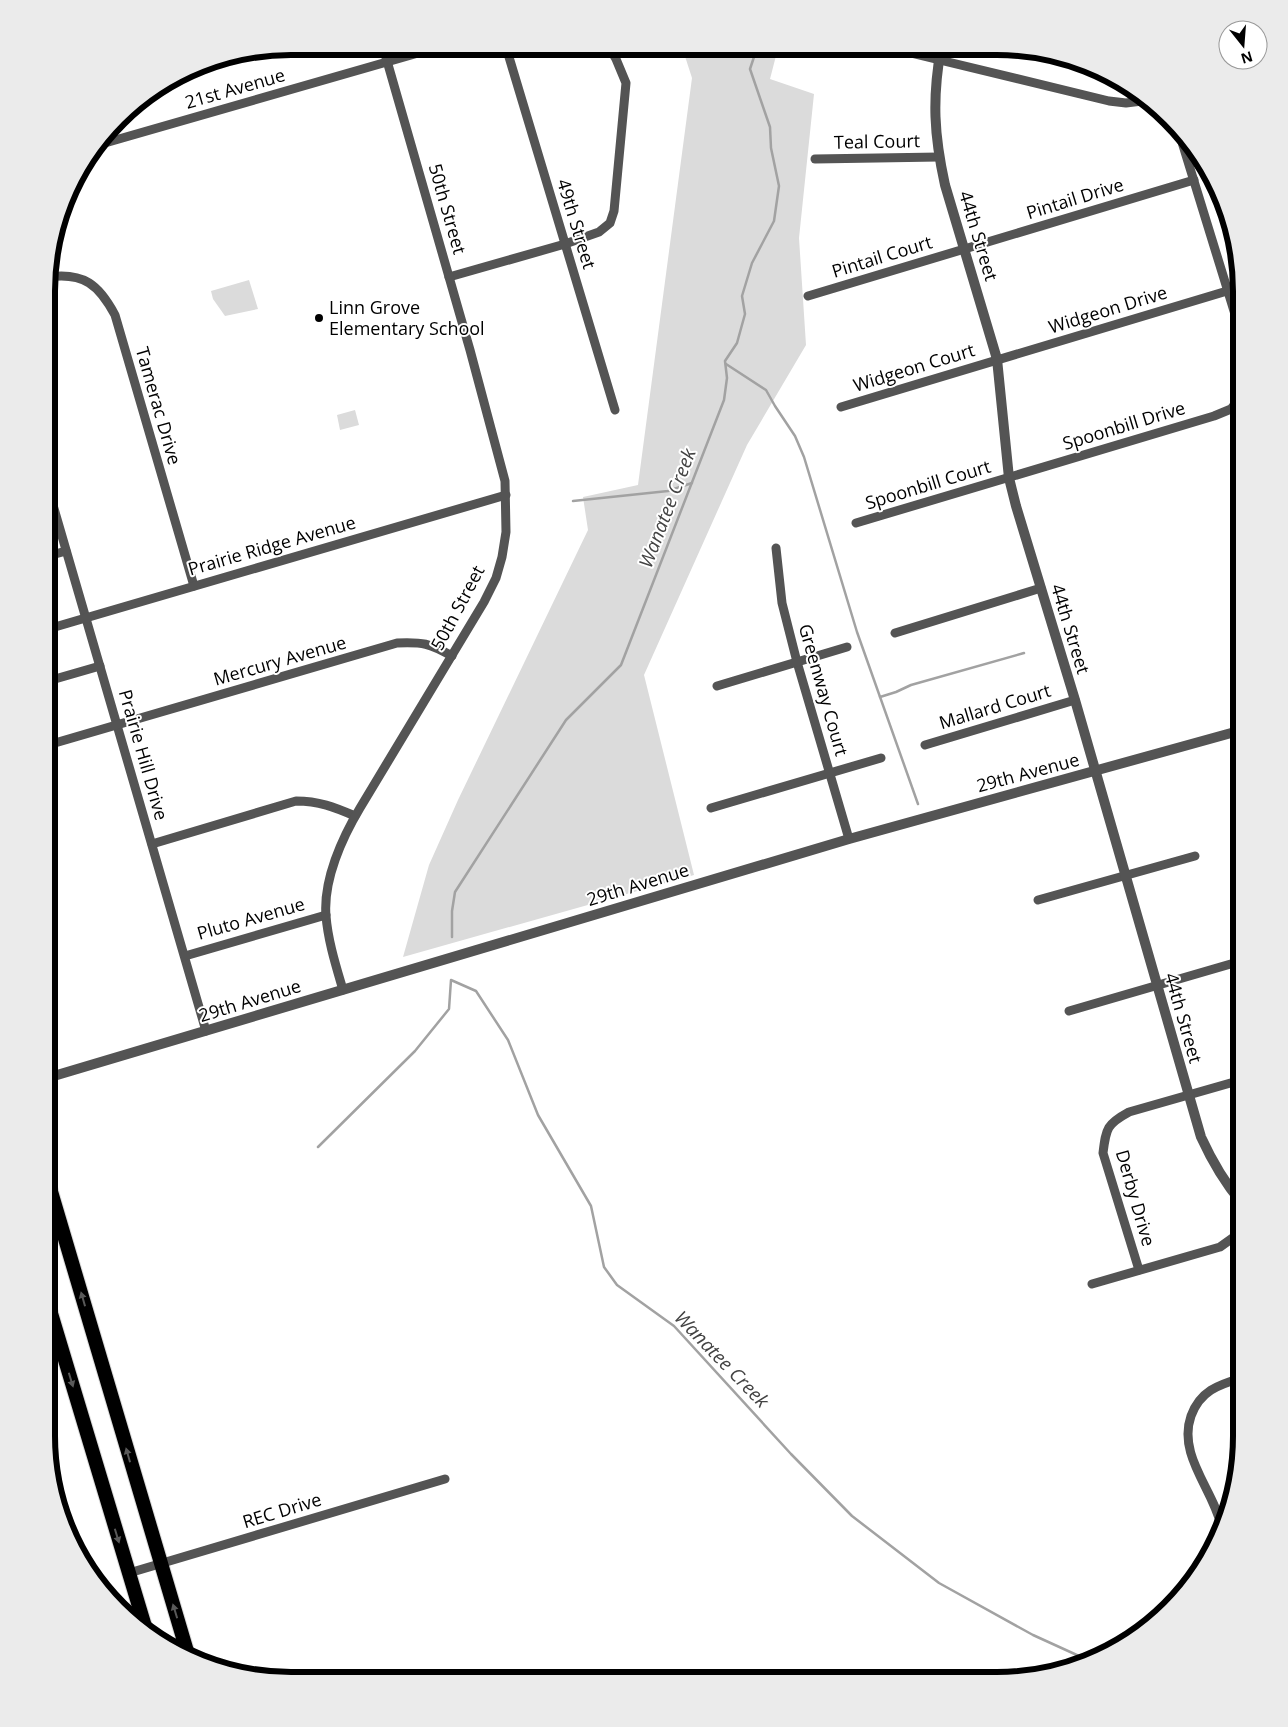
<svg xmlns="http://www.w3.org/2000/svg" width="1288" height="1727" font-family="'Open Sans',sans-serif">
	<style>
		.green { fill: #dbdbdb }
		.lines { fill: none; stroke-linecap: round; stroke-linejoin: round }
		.stream { stroke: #a2a2a2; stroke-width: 2.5 }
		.trunk-casing { stroke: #dbdbdb; stroke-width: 16 }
		.minor { stroke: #545454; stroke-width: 9 }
		.tertiary { stroke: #545454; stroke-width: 10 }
		.trunk { stroke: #000; stroke-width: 14 }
		.oneway { fill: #595959 }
		.poi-dot { fill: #000; stroke: #fff; stroke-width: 2 }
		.labels { text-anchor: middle; stroke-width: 4; stroke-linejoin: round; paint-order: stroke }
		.street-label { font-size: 18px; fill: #000; stroke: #fff }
		.poi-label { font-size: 18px; fill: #000; stroke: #fff; text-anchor: start }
		.water-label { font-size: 19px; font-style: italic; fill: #434343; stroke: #fff }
		.rim { fill: none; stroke: #000; stroke-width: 6 }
	</style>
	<rect width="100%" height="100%" fill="#fff"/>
	<g class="green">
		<polygon points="682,47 778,48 770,79 814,94 799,238 806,345 747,445 644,675 694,875 403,957 429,865 458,800 588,530 583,497 638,485 692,78"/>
		<polygon points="249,280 258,309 225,316 213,299 211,291"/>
		<polygon points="355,410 359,425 340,430 337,415"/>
	</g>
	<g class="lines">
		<g class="stream">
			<polyline points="726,364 766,390 775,406 795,436 804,457 857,632 918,804"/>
			<polyline points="573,501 668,491 692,483"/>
			<polyline points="880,697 896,692 911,685 1024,653"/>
			<polyline points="452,937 452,911 455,892 566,720 621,665 724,400 727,378 725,361 737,343 745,314 742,296 752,263 774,221 779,186 771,148 770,127 750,69 756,51 754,48"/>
			<polyline points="318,1147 415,1051 449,1009 451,980 476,991 508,1040 538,1115 591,1206 604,1267 617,1285 674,1326 791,1454 852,1516 939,1583 1033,1635 1090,1661"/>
		</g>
		<g class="trunk-casing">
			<g id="trunk">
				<polyline points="47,1178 189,1658"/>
				<polyline points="47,1300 147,1633"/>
			</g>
		</g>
		<g class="minor">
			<polyline points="506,47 615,410"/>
			<polyline points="890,48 1109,101 1126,103 1150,100"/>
			<polyline points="1177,126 1242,337"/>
			<polyline points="98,145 439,47"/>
			<polyline points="815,159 939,157"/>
			<path d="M48 277C84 272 99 285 115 315L194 586"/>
			<polyline points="449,277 565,244 599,232 610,223 614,211 626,83 616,59 609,47"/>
			<polyline points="808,296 1194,180"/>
			<polyline points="841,407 1227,291"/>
			<polyline points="48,488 206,1031"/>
			<polyline points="856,523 1214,416 1231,409 1242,395"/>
			<polyline points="776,548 782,603 797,662 849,839"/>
			<polyline points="48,556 66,551"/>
			<polyline points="48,629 506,495"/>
			<polyline points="895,633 1041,588"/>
			<polyline points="48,681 100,666"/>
			<polyline points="717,686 847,647"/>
			<path d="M48 745 397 643C423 642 429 643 452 656"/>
			<polyline points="925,745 1075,700"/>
			<polyline points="711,808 881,758"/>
			<path d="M152 844 296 801C319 801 334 807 355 816"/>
			<polyline points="1038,900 1195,856"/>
			<polyline points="185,956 326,915"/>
			<path d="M343 990C336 966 328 941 326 916 323 880 342 838 360 808L484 602 496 578 502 557 506 532 505 481 470 350 383 47"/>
			<polyline points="1069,1011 1241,961"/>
			<path d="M1139 1270 1103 1153C1106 1128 1107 1124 1129 1112L1241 1080"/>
			<polyline points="1092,1284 1220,1247 1241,1232"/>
			<path d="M1222 1529C1215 1491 1177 1456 1191 1416 1200 1391 1218 1385 1241 1378"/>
			<polyline points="129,1573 445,1479"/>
		</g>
		<g class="tertiary">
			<path d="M941 48C932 99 934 135 945 185L997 359 1009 478 1016 506 1075 700 1201 1137C1212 1161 1224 1182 1241 1202"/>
			<polyline points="47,1078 849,839 1242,730"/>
		</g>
		<use href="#trunk" class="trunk"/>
	</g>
	<defs><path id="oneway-solid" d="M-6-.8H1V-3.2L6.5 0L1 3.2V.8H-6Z" transform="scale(1.25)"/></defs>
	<g class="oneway">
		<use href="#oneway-solid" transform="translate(83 1299) rotate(-106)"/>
		<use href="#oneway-solid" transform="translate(71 1380) rotate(73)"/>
		<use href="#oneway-solid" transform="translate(128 1455) rotate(-106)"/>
		<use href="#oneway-solid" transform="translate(117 1536) rotate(73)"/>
		<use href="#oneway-solid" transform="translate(175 1611) rotate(-107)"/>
	</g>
	<circle class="poi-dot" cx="319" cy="318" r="5"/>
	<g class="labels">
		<g class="street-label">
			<text transform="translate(235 89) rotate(-16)" y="6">21st Avenue</text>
			<text transform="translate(877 142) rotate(-1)" y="6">Teal Court</text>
			<text transform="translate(1075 199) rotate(-17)" y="6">Pintail Drive</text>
			<text transform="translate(447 209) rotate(74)" y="6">50th Street</text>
			<text transform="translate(576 224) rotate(73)" y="6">49th Street</text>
			<text transform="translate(978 236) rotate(73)" y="6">44th Street</text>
			<text transform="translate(882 257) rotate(-17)" y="6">Pintail Court</text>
			<text transform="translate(1108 310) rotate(-17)" y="6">Widgeon Drive</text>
			<text transform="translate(914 368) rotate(-17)" y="6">Widgeon Court</text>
			<text transform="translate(158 406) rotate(74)" y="6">Tamerac Drive</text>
			<text transform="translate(1124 426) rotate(-17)" y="6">Spoonbill Drive</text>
			<text transform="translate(928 485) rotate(-17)" y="6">Spoonbill Court</text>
			<text transform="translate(272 546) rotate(-16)" y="6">Prairie Ridge Avenue</text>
			<text transform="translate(458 608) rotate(-62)" y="6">50th Street</text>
			<text transform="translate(1070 629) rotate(73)" y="6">44th Street</text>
			<text transform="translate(280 661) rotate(-16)" y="6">Mercury Avenue</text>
			<text transform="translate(823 690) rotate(74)" y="6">Greenway Court</text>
			<text transform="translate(995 707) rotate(-17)" y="6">Mallard Court</text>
			<text transform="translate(143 755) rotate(74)" y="6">Prairie Hill Drive</text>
			<text transform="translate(1028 773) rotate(-15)" y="6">29th Avenue</text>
			<text transform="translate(638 885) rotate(-17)" y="6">29th Avenue</text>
			<text transform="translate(251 919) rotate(-16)" y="6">Pluto Avenue</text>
			<text transform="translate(250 1001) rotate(-17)" y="6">29th Avenue</text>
			<text transform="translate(1183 1018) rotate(74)" y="6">44th Street</text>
			<text transform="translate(1135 1198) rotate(74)" y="6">Derby Drive</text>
			<text transform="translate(282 1511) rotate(-17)" y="6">REC Drive</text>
		</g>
		<g class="poi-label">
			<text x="329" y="314">Linn Grove<tspan x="329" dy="21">Elementary School</tspan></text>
		</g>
		<g class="water-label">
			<text transform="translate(667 508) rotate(-69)" y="7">Wanatee Creek</text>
			<text transform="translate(722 1359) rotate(46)" y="7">Wanatee Creek</text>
		</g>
	</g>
	<path d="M0 0H1288V1727H0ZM291 55H997A236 236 0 0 1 1233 291V1436A236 236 0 0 1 997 1672H291A236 236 0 0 1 55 1436V291A236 236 0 0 1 291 55Z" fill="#ebebeb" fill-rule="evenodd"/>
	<path class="rim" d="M291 55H997A236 236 0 0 1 1233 291V1436A236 236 0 0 1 997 1672H291A236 236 0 0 1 55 1436V291A236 236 0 0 1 291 55Z"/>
	<g transform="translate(1243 45) rotate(163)"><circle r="24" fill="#ffffff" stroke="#999999"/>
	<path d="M0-4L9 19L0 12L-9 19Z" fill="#000000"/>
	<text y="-8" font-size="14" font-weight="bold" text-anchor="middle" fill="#000000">N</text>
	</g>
</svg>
